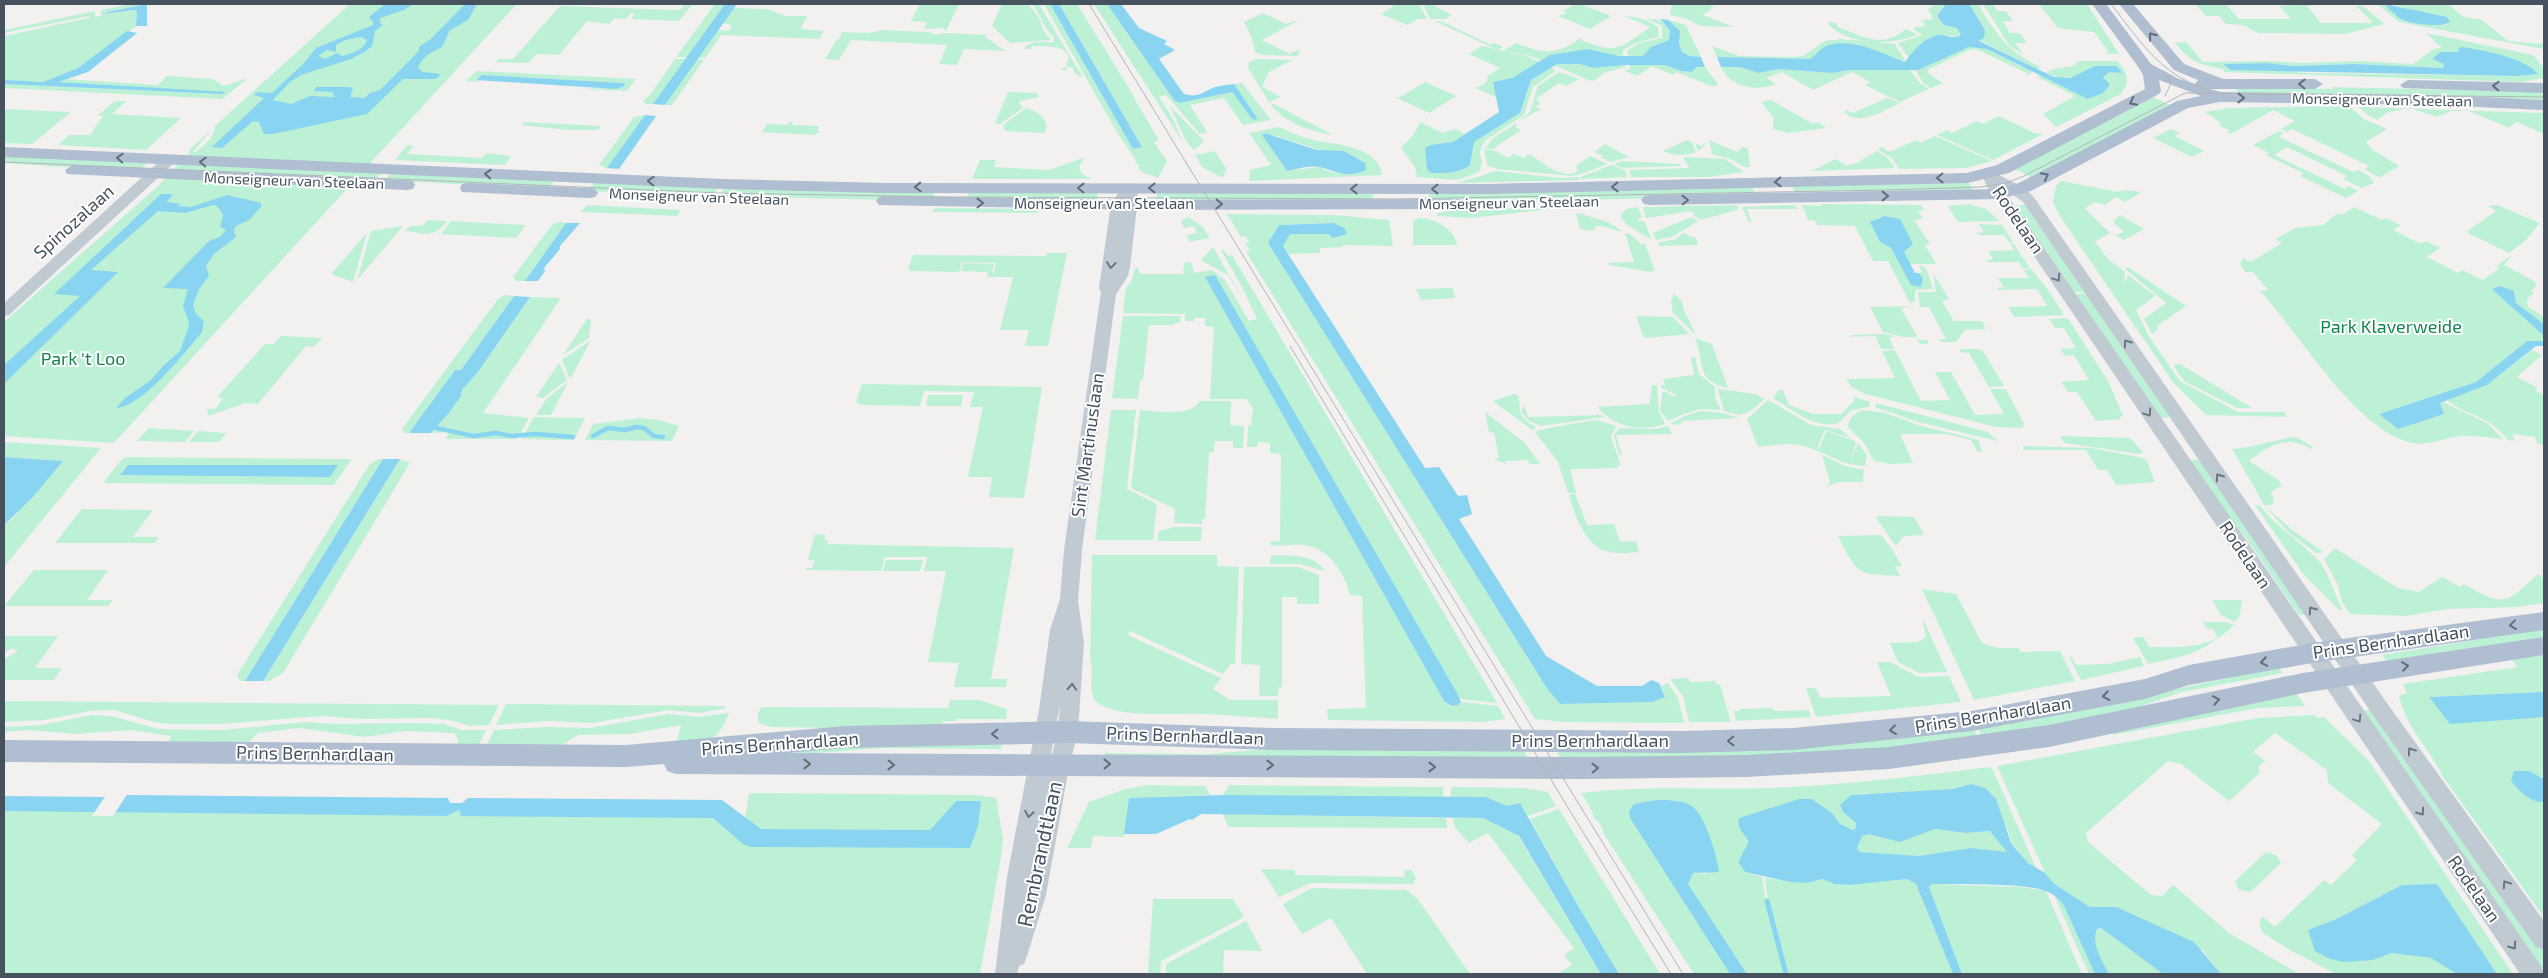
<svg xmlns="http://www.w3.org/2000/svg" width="2548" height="978" font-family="'Exo 2',sans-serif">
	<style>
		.green { fill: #bdf1d5; fill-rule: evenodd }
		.water { fill: #89d4f0; fill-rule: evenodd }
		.pier { fill: #f3f0f0 }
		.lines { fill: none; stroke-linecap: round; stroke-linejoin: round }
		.stream-far1 { stroke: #89d4f0; stroke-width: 4.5 }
		.stream { stroke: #89d4f0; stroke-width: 5 }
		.minor { fill: #c0cad2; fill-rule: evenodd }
		.major { fill: #afbed0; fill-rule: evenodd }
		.tram { stroke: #b2b5bb; stroke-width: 1 }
		.oneway { stroke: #616d7b }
		.oneway2 { stroke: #6b7682 }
		.labels { text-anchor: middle; stroke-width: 4; stroke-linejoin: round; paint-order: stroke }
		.far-street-label { font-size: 15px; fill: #47525f; stroke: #fff }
		.street-label { font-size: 18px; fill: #47525f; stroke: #fff }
		.park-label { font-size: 18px; fill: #138453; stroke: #fff }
		.near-street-label { font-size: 21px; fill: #47525f; stroke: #fff }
	</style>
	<rect width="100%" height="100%" fill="#f3f0f0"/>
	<g class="green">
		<polygon points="132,4 147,4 107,12 108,14 137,10 136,26 78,68 43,82 4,80 4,36 89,18 89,16 4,33 4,30 95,11 95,17 101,16 101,10"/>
		<path d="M350 4H517L363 171 381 173 374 181 355 180 114 443 4 436V322L158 186 190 152 189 150 211 130 193 152H196C204 145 215 137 215 126Z"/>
		<polygon points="685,4 692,5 679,21 631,19 635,14 631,13 626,19 612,18 614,19 609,24 587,21 559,55 537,54 528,63 496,62 499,59 513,59 560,6 680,10"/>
		<polygon points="715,4 725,4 687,57 676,57"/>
		<polygon points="920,4 959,4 946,31 943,28 924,29 927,22 911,21"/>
		<polygon points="1002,4 1028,4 1040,19 1043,30 1051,40 1010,43 992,26"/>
		<path d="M1032 4H1039L1082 76 1080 77 1073 71 1074 68 1067 67 1065 71 1060 69 1066 67 1069 57C1065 44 1044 47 1032 46L1031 49H1024C1032 38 1043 44 1054 42V38C1044 28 1041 15 1032 4Z"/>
		<polygon points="1044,4 1050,4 1133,149 1142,147 1059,4 1077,4 1135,98 1134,98 1159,140 1154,142 1167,161 1158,178 1142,172 1138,168 1139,164 1136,164 1135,159 1118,134"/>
		<polygon points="1094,4 1107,4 1174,100 1178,103 1232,92 1252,119 1255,119 1234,84 1242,83 1271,120 1243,125 1224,98 1190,105 1207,132 1200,134 1166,95 1159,97 1173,119 1184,144"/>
		<polygon points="1391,4 1419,4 1427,19 1418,19 1407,25 1381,14 1394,6"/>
		<polygon points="1423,4 1431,4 1452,15 1446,19 1430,19"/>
		<polygon points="1575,4 1580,4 1611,16 1590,29 1558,16 1567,13 1563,11"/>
		<polygon points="1672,4 1710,4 1709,5 1714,7 1703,15 1734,27 1700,26 1687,19 1670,15"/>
		<path d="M1935 4H1946L1937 16 1944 25 1957 28 1962 34C1952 39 1948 34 1939 35 1926 37 1914 48 1909 58L1898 43 1923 35 1913 29 1917 26 1921 27 1926 24 1922 22 1926 19 1930 20 1933 18 1928 10Z"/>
		<path d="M1969 4H1978C1996 34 2008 52 2041 67L2037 69 1979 40 1985 30Z"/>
		<polygon points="1983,4 1993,4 1997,11 2006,11 2013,21 2003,21 2010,33 2019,33 2027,43 2015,43 2024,55 2009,45"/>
		<polygon points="2039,4 2087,4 2119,54 2103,53 2109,52 2094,32 2058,28"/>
		<polygon points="2195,4 2226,4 2239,19 2291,19 2279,6 2309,4 2312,6 2307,6 2321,23 2373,23 2356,6 2363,6 2384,24 2345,34 2258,33 2243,25 2226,24 2219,16 2206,16"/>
		<polygon points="2378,4 2385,4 2402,19 2446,25 2450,22 2393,4 2448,4 2464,17 2482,20 2508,41 2544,44 2544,49 2399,22"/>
		<polygon points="734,8 767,9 785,16 805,16 807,17 801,27 802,29 824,31 819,39 721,35 705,58 698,58 717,30 728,31 732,27 729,24 722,23"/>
		<polygon points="1263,13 1286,24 1301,19 1262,40 1290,54 1297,50 1300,52 1297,56 1263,55 1255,52 1251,36 1244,22"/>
		<path d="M1624 16C1637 17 1647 19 1658 27L1659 37 1635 43 1623 50V56C1595 55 1567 45 1542 60L1527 55 1504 51 1516 43C1548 56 1557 54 1582 37L1581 40C1618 55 1620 48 1650 27Z"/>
		<path d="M1646 18C1656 19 1663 20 1670 30L1669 40 1651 47 1643 56 1628 57 1627 51 1639 43 1662 38V26Z"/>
		<path d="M1668 20 1686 25 1701 57 1690 56 1682 52C1677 37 1681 32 1668 20Z"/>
		<polygon points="1434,21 1443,22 1491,45 1495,43 1503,47 1498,50"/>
		<path d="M1829 21 1838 24 1836 26C1863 36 1881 50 1906 29L1918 35C1889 45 1853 47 1829 25Z"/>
		<polygon points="882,30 929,32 937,35 944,33 988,35 985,37 1006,51 964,49 957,65 939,64 947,45 851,40 839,60 825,59 837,40 841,37 841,32 868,33"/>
		<path d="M2426 33 2533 55 2544 68V78L2521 82 2224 72 2223 69C2201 65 2191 63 2175 43L2186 42 2203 62 2267 61 2301 63 2357 61 2413 64 2434 49 2442 48ZM2466 48C2488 55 2520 54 2537 74L2516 76 2306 73 2223 64 2268 63 2293 66 2355 64 2444 68V64L2432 59 2440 52H2459Z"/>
		<polygon points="1841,39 1895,44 1906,62 1862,46 1829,45 1810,59 1717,57 1712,46 1739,56 1793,57 1803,56 1825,41"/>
		<polygon points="1482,46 1527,56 1539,62 1512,78 1493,82 1496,97 1475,88 1486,84 1484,83 1488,80 1486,77 1500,68 1469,54"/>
		<polygon points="1975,46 1987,49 2033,72 2024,76 2027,73 1976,49 1969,50 1929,69 1928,73 1943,83 1931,88 1924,84 1915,70 1969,47"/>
		<polygon points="675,59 686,59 653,104 646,104 643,101 650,95"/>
		<polygon points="697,59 704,60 672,105 665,105"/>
		<polygon points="1256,59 1293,60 1269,72 1262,87 1281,97 1269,102 1248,68 1249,62"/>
		<path d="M2078 61H2117C2127 70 2131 82 2121 94L2056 127 2043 114 2075 96 2037 77 2040 75 2088 98 2110 86 2103 77 2110 72 2095 66C2076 75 2067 83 2046 73L2054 69 2074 66Z"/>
		<polygon points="1557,64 1580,64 1593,68 1625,65 1626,67 1604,73 1595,80 1590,81 1554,65"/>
		<polygon points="1630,65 1665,65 1681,71 1691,72 1697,67 1705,67 1718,84 1714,87 1676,72 1673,75 1652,66 1637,76 1625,71 1630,69"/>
		<polygon points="1551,67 1556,71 1533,87 1524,115 1486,140 1481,147 1480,154 1482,163 1479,172 1457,180 1417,177 1415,167 1401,148 1414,134 1420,122 1442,133 1456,129 1465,134 1453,142 1430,145 1470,165 1474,142 1520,113 1531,80"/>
		<path d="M1721 67H1739L1759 73 1777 69 1832 73 1850 70H1910L1920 83 1929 89 1900 102 1865 85 1870 82 1852 72 1813 90 1782 72 1767 78 1776 84C1756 92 1731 88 1721 67Z"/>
		<polygon points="477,71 636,79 627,91 578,89 621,88 623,83 482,75 476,79 480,82 466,81"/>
		<polygon points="1559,72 1579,79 1566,86 1559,83 1537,98 1537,101 1541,103 1535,107 1541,109 1519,121 1530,112 1538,86"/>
		<polygon points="167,76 213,79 224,86 248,78 222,99 4,88 4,84 222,94 58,82 64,79 158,85"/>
		<polygon points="1425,82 1456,96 1429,113 1395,97 1400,97"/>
		<polygon points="2332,87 2540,92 2544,96 2544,100 2352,96 2349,94 2239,93 2235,88 2333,89"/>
		<polygon points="1008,92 1037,93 1039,97 1020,101 1019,103 1023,108 1000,124 995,123"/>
		<polygon points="2153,97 2170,105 2032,178 2015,169"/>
		<path d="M1887 98 1900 103C1882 111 1861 127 1844 112L1847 110 1853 113Z"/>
		<polygon points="1771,100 1813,124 1818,122 1826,128 1789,133 1773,129 1773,117 1761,102"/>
		<polygon points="115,101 126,101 112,114 181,118 146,150 58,145 69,135 90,135 103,116 97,116"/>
		<path d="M1274 104 1333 135C1309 131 1287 124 1271 105Z"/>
		<path d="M1169 105 1204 141 1194 150C1182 139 1178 120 1169 105Z"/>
		<polygon points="2349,106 2364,119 2387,129 2366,142 2373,150 2399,166 2379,178 2365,169 2369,166 2292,129 2287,132 2281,129 2295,121 2273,110 2231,134 2227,132 2229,130 2219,126 2221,123 2205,112 2230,108"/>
		<polygon points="2359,107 2544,113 2544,134 2517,122 2509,128 2469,111 2451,111 2437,117 2410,108 2388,112 2377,120 2365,113"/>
		<path d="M1026 108C1037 111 1051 120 1045 133L1005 131 1003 125Z"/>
		<polygon points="4,109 71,112 32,144 4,143"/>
		<polygon points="645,115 607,168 599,165 634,117"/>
		<polygon points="1999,116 2034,133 2043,134 1993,160 1937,135 1947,130 1952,133 1977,121 1983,124"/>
		<polygon points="524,122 601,126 598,130 567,130 522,125"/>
		<polygon points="788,122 793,122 792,125 819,126 817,131 821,131 814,135 762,132 767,124 789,125"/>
		<polygon points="1515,124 1517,125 1515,127 1521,130 1493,149 1485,149 1493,138"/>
		<path d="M1279 127C1290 132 1301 137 1313 140 1335 145 1378 145 1382 175L1249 181 1250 170 1271 165 1249 133ZM1262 135H1273L1323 151H1344L1365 163 1351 174 1331 172 1319 167 1287 171Z"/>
		<polygon points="2171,129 2180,133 2175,136 2204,151 2192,157 2153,138"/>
		<polygon points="2279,131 2284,133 2279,137 2353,172 2358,170 2369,176 2374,183 2362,188 2343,179 2347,176 2287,147 2274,155 2345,189 2349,186 2358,191 2346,198 2300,176 2303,173 2266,155 2269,153 2253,145"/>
		<polygon points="1935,136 1992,161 1967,168 1899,169 1892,158 1877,149 1881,147 1890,152 1916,140 1921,143"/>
		<path d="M1687 140 1692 142 1695 151H1698L1695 143 1701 146 1705 143V145C1696 157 1676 157 1663 151Z"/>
		<polygon points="1709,140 1737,152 1743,147 1748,148 1750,167 1744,167 1733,160 1712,154"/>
		<polygon points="1605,144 1629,157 1611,162 1600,157 1604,156 1594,152"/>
		<polygon points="408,145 414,146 407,154 482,158 486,153 511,156 505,165 395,160"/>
		<path d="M1484 150H1493L1509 158 1514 154 1524 158 1529 154C1538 159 1564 182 1578 171L1576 166 1590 156 1607 164 1584 173 1572 176 1497 169 1487 165Z"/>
		<polygon points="1215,151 1227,170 1222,178 1202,167 1195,155"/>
		<polygon points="1877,151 1888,158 1895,168 1811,171 1836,159 1847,166 1859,162"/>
		<polygon points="4,156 148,162 138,172 4,163"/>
		<path d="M1086 157C1074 168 1080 175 1093 179H972L980 160H996L994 167 1049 170Z"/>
		<polygon points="1683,157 1725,159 1744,172 1709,177 1631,177 1629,170 1689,168"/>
		<polygon points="1622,161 1680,164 1681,166 1621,168 1614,164"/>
		<polygon points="1611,165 1625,170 1627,177 1581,179 1581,177"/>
		<polygon points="1496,171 1560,178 1579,177 1579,180 1458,183"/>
		<polygon points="390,174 555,179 548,189 385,180"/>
		<polygon points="595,180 718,186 713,196 588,191"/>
		<polygon points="1966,180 1975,192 1855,194 1853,191 1795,192 1790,183"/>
		<path d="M2062 181 2118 192 2124 190 2142 192 2125 202 2116 197 2105 205 2095 202 2085 208C2086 210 2109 232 2110 233L2095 242 2108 259 2125 272 2124 284 2128 275 2155 296 2136 310 2150 338 2180 381 2238 412H2284L2287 417 2206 415 2173 382 2061 218 2053 202 2056 186Z"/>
		<polygon points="725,186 936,189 932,201 720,196"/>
		<polygon points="1752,187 1756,196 1430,203 1428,191"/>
		<polygon points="969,189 1098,192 1097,199 966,201"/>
		<polygon points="1372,191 1374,203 1156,202 1157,192"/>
		<polygon points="1821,204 1921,205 1924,210 1918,211 1923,219 1914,220 1930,244 1925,245 1936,264 1910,264 1903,252 1900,219 1877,217 1880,242 1891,248 1911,285 1923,279 1919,273 1922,272 1919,266 1923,266 1927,270 1933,289 1915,290 1915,302 1910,303 1888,261 1873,261 1855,226 1817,225 1815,221 1808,220 1802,205 1822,206"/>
		<polygon points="1969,204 1986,209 1999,221 1958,222 1948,206"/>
		<polygon points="588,205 681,210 677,216 580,212"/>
		<polygon points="1737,205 1739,209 1737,210 1701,220 1693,215 1694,214 1692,211 1646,218 1643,207"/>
		<polygon points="1794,205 1799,209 1747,209 1752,222 1749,222 1742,207"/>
		<polygon points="2025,205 2085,292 2074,292 2015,206"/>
		<polygon points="2497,205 2540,223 2525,241 2509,253 2466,232 2496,211 2488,206"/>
		<polygon points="1638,207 1642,218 1638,218 1639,221 1644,221 1652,240 1627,225 1620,216 1626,209"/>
		<path d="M2354 207 2382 220 2386 218 2401 225 2393 230 2421 244 2426 241 2440 248 2427 257 2458 273 2462 270 2483 280 2499 268 2496 266 2512 255 2504 265 2536 282 2535 284 2537 285 2531 291 2534 293 2527 299 2528 307 2544 317V324L2516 303 2514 291 2500 286 2493 289 2544 336V341H2527L2476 382 2379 414H2443L2440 403 2443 402 2487 423 2503 439C2489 438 2475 435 2461 436 2444 438 2428 446 2412 443 2356 431 2299 333 2260 291L2268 290 2253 272H2245L2240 264 2243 258 2251 262 2282 243 2276 239 2295 228 2323 225 2338 213 2342 215Z"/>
		<polygon points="936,208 1039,209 1038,213 931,212"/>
		<polygon points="1560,208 1471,218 1437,216 1437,213 1462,209"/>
		<path d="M1578 213 1608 222 1622 231C1612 231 1607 225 1596 226L1593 231 1580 229 1576 214Z"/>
		<polygon points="1227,214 1335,215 1389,220 1393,246 1343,245 1343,247 1320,248 1320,253 1288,254 1283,246 1289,234 1329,234 1333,223 1279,225 1268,243 1548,690 1560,704 1653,702 1665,697 1661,686 1668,683 1678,698 1684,723 1564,722 1535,719 1246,252 1250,251 1245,243 1249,242 1245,236 1241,237"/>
		<polygon points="2120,215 2144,229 2124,240 2115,235 2124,232 2113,222"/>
		<polygon points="1188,217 1203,227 1210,238 1190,242 1187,235 1197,233 1194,226 1184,228 1181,221"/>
		<polygon points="1691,217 1698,221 1672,237 1656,240 1653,233"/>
		<path d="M1419 218C1435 218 1454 229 1457 245H1413V220Z"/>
		<path d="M428 220 447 221C431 241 424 232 405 231L409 227 423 225Z"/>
		<polygon points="451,221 526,225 516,238 441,234"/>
		<polygon points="558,222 566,223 525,281 516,281 513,277 552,225"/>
		<polygon points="1979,224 2002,225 2013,242 2009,242 2004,235 1979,235 1977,233 1984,232"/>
		<polygon points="403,226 357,280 371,231"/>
		<polygon points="367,233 353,282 331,274"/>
		<polygon points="1625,233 1630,234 1641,244 1645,244 1655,270 1650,272 1609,265 1608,263 1634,262"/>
		<polygon points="1683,233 1696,238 1698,245 1659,246 1658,243 1676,239"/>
		<polygon points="2013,243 2030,268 2023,269 2019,262 1988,262 1986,260 1993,259 1988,251 2014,250 2010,244"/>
		<polygon points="1213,247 1244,302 1231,277 1201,260"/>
		<path d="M1221 250H1224L1228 256 1232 255 1497 703 1460 699 1215 275 1206 278 1444 701 1452 706 1458 705 1461 702 1498 706 1505 719 1483 722 1328 720 1327 709 1366 708 1362 596 1350 595C1345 575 1332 552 1309 546 1297 543 1282 547 1270 545V542L1280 541 1281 454 1270 453V443L1258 442 1257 447H1247L1248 426 1251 425 1253 409 1247 399H1210L1214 327 1205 326V318H1194V321H1185V314L1123 313 1125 291 1132 279 1135 268H1138L1140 274H1183L1184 263 1191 262 1194 273 1212 270 1225 280 1249 321 1257 319 1242 287Z"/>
		<polygon points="1047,253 1067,253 1048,346 1025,346 1029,330 1000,330 1013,277 987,277 988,272 961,271 963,263 994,264 992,272 994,273 996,263 962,262 959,272 910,271 908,269 913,255 1046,256"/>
		<polygon points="2128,267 2186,306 2157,326 2159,328 2152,334 2144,319 2166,303 2125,269"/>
		<polygon points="2031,269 2046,287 2064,315 2014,317 2008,307 2047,306 2037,289 1998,290 1997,288 2004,287 1998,278 2029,278 2024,270"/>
		<polygon points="1933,273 1949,299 1942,301 1954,321 1982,321 1986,329 1965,330 1956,342 1941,342 1939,339 1946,339 1929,307 1920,307 1918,292 1936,292"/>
		<polygon points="1453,288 1455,298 1421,300 1416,289"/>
		<polygon points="1674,293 1683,303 1683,308 1696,335 1673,313 1671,300"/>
		<polygon points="2086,293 2169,414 2169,417 2161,418 2075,294"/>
		<polygon points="505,295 514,296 461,370 455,370 409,433 405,433 402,429 498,299"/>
		<polygon points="530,297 561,298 483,413 529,418 517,439 446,439 449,432 431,433 449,413 461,396 462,390 478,372"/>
		<polygon points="1914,306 1901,308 1919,340 1928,340 1928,344 1920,344 1916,337 1903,337 1883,332 1870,307"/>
		<polygon points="1123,316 1181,316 1180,323 1174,323 1173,325 1149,325 1143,380 1140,380 1138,399 1112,398"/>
		<polygon points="1636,316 1673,317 1689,334 1646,338 1643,336"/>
		<polygon points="2064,318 2069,320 2108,381 2123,416 2119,417 2121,419 2096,421 2077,392 2068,392 2061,382 2089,380 2074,355 2065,356 2060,349 2076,348 2064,328 2055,328 2049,319"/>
		<polygon points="587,319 591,319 589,338 563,355"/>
		<polygon points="1884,334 1895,336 1889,338 1894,349 1881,349 1875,336 1851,337 1850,335"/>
		<polygon points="281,336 322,338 314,347 306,346 258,404 245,403 208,416 207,409 215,409 223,399 218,396 265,344 274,344"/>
		<path d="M1695 338 1712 344 1728 388C1694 381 1705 362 1695 338Z"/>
		<polygon points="591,340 572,376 570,379 562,360"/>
		<polygon points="1979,349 1983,351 2004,386 1989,387 1969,353 1960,352 1961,349"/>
		<polygon points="1895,350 1921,401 1950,400 1935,372 1951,372 1975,415 2004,414 1990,389 2006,389 2024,424 2022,428 1996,427 1865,394 1852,387 1846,379 1895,378 1882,351"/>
		<path d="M2532 350 2542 355 2517 377 2538 388 2535 390 2544 395V445L2538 444 2535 437 2512 434 2515 441 2508 440C2488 414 2469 418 2447 400L2487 385Z"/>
		<polygon points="1691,357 1695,357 1699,374 1715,387 1715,398 1721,410 1701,409 1684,414 1668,421 1660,410 1662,393 1664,391 1675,397 1676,395 1662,388 1661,385 1665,385 1663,379 1694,375"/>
		<polygon points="559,363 567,380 543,398 536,397"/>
		<polygon points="2180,364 2252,408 2237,408 2184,381 2173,365"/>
		<polygon points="568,382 551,415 536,415 547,398"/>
		<polygon points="862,384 1042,387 1024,498 989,497 992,477 968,477 983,407 970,407 974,392 924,391 920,406 861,405 856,402"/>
		<path d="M1652 385H1657L1659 411 1665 424C1638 432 1616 428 1597 407L1650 404Z"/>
		<path d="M1718 389 1755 394 1765 399C1748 412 1746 419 1724 411Z"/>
		<path d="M1779 390H1783L1789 405 1813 414H1841L1855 400 1852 396 1870 402 1869 407 1851 410 1839 423C1815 430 1793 410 1773 398Z"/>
		<path d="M1514 394 1518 395C1522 413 1516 416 1536 427L1532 430 1493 401Z"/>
		<polygon points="928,395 963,395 961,406 926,406"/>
		<path d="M1768 400 1811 425 1840 429 1851 438 1825 430 1817 448 1819 449 1826 431 1855 441 1856 443 1849 463 1858 443 1867 455 1865 466C1841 466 1823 450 1799 445 1784 442 1773 446 1758 447L1747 419Z"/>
		<path d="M1200 401H1231L1230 425 1244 426 1243 448H1233V441H1215L1214 452 1209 453 1205 519H1202V524L1174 523 1175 509 1131 488 1140 410C1157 411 1189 418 1200 401Z"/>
		<polygon points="1876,403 1988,432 1998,441 1918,422 1875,407"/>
		<polygon points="1524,405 1528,417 1602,415 1604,417 1541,426 1529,421 1521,412"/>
		<polygon points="1111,410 1136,410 1127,489 1157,504 1153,540 1095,540"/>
		<path d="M1863 410 1885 413 1921 426 1976 439 1979 441 1982 452H1978L1971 440 1947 434H1900L1913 463 1891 464 1874 461 1864 443 1848 427C1849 417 1855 413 1863 410Z"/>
		<polygon points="1700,411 1723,413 1738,418 1681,421 1681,424 1673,425 1671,423 1685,416"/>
		<polygon points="1485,412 1525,443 1540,464 1529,464 1528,460 1505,461 1506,464 1494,459 1499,457 1494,433 1489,432"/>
		<polygon points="534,417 585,418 574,440 522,439"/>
		<polygon points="641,418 659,420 679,426 672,441 585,440 593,424"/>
		<path d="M1597 420 1616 426 1611 437 1621 466H1617L1618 468 1570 469 1576 493H1568L1558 462 1535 432C1538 429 1589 421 1597 420Z"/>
		<polygon points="1668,426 1672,434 1616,435 1622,455 1619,455 1614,436 1619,428 1657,429"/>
		<polygon points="149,428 194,431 185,442 137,441"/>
		<polygon points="198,431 226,433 219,442 189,442"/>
		<polygon points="2060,436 2130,438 2143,452 2140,454 2064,443"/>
		<path d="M2296 437 2313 447 2311 449C2287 434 2269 445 2249 461L2280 481 2279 482 2282 485 2270 493 2274 496 2273 504 2265 506 2291 529 2323 552 2321 553H2316L2288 532 2265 506 2232 449C2255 448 2274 439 2296 437Z"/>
		<polygon points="4,442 101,448 4,567 4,525 10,521 63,461 4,457"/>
		<polygon points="2023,446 2092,448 2143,458 2147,461 2155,482 2116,485 2107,470 2098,470 2086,450 2023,450"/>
		<polygon points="1822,455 1845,466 1864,470 1863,482 1838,482 1826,487 1830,482"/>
		<path d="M127 457 348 459 351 460 334 485 103 483 122 459ZM128 465H337L120 475Z"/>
		<polygon points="379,459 383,459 245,681 240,681 237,675 370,464"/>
		<polygon points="400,459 410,463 283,673 269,681 263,681"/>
		<polygon points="2188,460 2200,460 2306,615 2299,615 2246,538 2209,492"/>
		<path d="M1569 494H1575L1587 525 1614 524 1620 542 1636 541 1639 552C1628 553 1614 555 1603 550 1584 542 1573 512 1569 494Z"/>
		<path d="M2255 505H2259C2277 527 2297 539 2316 558 2330 572 2333 593 2343 610H2339L2304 575Z"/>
		<polygon points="82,509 153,510 133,537 159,537 155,543 55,543"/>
		<polygon points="1878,516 1914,517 1924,535 1904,536 1896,546 1876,518"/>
		<polygon points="1173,527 1202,527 1201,541 1158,541 1158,532"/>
		<polygon points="815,534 826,535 824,540 828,541 827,544 1014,548 991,679 1007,679 1006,687 954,687 959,663 928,662 946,571 924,571 927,557 885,557 881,571 807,570 805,568 812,568 815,560 808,560"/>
		<path d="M1881 535 1892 549 1902 566 1895 567 1900 576C1857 574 1858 576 1838 536Z"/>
		<path d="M2335 548 2398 588 2419 592 2442 577 2460 587 2464 584C2503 607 2505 605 2538 574L2544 578V603L2517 607 2448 609 2406 616 2350 614 2342 602 2337 583 2324 559Z"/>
		<path d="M1092 555H1217V566L1239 567 1235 664H1231L1223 674 1130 631 1128 635 1221 678 1213 689 1230 700H1278V719C1254 717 1230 715 1205 714 1174 712 1122 720 1096 702 1087 688 1095 672 1090 658Z"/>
		<path d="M1271 555C1290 556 1313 553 1325 571L1299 564H1270Z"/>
		<polygon points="886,560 923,560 920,571 883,571"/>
		<polygon points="1244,567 1298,567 1319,575 1319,604 1297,604 1297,597 1282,597 1282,687 1279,687 1278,696 1259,696 1260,665 1241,664"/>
		<polygon points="34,570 108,570 87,600 113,600 108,606 4,606"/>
		<polygon points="1922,589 1956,594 1982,643 1998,648 2018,648 2021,652 2060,651 2075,681 1974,700"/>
		<polygon points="2212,600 2242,600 2240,615 2235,622 2221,615"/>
		<polygon points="1922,617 1947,672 1919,673 1898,662 1890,643 1918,642 1926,637"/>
		<path d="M2203 622H2226L2234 625C2203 653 2188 656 2148 664L2133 638 2144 637 2149 647C2174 647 2195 649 2218 638L2213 629H2207Z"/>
		<polygon points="2544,629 2544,639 2387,661 2382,655"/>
		<polygon points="4,636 58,636 35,668 62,668 54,680 4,680 4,659 18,651 12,648 4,653"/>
		<path d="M2544 655V692L2429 697 2544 700V917L2443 777C2429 747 2407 730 2399 696L2407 693 2403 684 2518 667 2511 659Z"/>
		<polygon points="2069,657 2072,657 2076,665 2107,664 2140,657 2144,666 2081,680"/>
		<polygon points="1877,662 1890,662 1919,677 1949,676 1961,702 1816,717 1806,688 1816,688 1820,698 1891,696"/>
		<polygon points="2279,667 2282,673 2182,692 2127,711 1983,738 1978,728 2033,720"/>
		<polygon points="1688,678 1690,682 1715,681 1716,684 1720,685 1731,722 1689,722 1683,696 1670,679"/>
		<polygon points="2295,691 2305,706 2258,708 2113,735 2112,732"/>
		<path d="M950 700H979L1007 709 1006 719H957L956 721H943L942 725 912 729 770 727 759 723C757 716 757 712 762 707L948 708Z"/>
		<polygon points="4,701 499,705 489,725 470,726 449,720 431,718 362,719 321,716 220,724 171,724 154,722 114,710 90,711 45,720 4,722"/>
		<polygon points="506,704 724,706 726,708 700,713 669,710 592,723 549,721 496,725"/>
		<polygon points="1772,708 1774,711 1809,710 1811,717 1736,721 1734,711 1740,711 1740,709"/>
		<polygon points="2373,709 2440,797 2544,946 2544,974 2538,974 2357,712"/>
		<path d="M729 713C716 746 707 740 675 748L681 725 630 734 578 735 559 747H486L494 730 546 727 590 728 668 714 698 717Z"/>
		<polygon points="91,715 111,716 159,729 223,730 305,722 337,724 413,723 444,724 462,730 486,730 478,747 460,747 455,733 404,731 365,737 298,728 258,733 246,745 168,744 171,736 131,730 76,734 30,730 4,732 4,727 42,725"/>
		<polygon points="2314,715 2317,718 2324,717 2369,761 2513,974 2497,974 2436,884 2402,885 2336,919 2308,930 2373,960 2392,953 2431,958 2457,974 2336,974 2288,949 2262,932 2259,923 2262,916 2275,927 2324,880 2331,885 2357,860 2352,855 2382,824 2328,783 2327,770 2275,733 2253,752 2265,761 2258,767 2260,773 2229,801 2181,764 2168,761 2086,833 2088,842 2151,895 2162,896 2173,885 2229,933 2299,974 2221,974 2202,950 2090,907 2053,883 2045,873 1997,766 2258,718"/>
		<polygon points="1974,729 1978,738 1850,753 1562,760 1555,749"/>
		<polygon points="809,744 1002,745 1001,749 882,748 752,758"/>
		<polygon points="1282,748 1523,749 1529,760 1104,757 1105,753 1208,754"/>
		<path d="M1990 767 1993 770 2036 868 2028 863 2012 843 2006 826 1971 784 1953 789 1872 794 1862 793 1843 812 1856 823V828L1853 830 1840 824 1832 813 1812 799 1791 802 1739 818C1735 831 1750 834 1747 846 1746 851 1741 855 1739 860L1745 872 1762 877 1766 901 1784 974H1747L1687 884 1693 873 1708 874 1630 818 1730 974H1694L1604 834 1601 825 1592 815 1594 814 1581 793C1644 785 1708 790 1771 788 1844 785 1917 776 1990 767Z"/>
		<polygon points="1149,785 1205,786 1210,795 1129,798 1124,837 1093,836 1091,848 1067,848 1089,802 1125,789"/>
		<polygon points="1229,785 1443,787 1443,797 1223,795"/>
		<polygon points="1451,787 1524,788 1548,792 1556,806 1528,816 1520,803 1507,806 1486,797 1451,797"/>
		<polygon points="749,793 977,795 996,798 1003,838 1001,857 980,974 4,974 4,802 720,809 759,837 973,838 978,826 981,802 956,801 931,830 761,829 745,819"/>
		<polygon points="1559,809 1660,974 1619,974 1577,904 1530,819"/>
		<polygon points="1223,814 1446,818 1447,828 1228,827"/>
		<polygon points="1453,818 1483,818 1518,836 1601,974 1557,974 1572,965 1564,955 1574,948 1488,833 1469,843 1455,828"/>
		<polygon points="1935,829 1966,833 1991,831 2008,853 1970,848 1919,856 1860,852 1857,848 1862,836 1869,834 1900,841"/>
		<polygon points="2266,852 2276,855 2281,863 2250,892 2239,890 2235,881"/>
		<polygon points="1261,869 1295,870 1295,875 1405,877 1404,870 1412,870 1416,878 1413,884 1311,883 1279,897"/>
		<polygon points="1765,878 1807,883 1822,879 1834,884 1850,885 1907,879 1916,884 1953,974 1788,974 1768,901"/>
		<polygon points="1932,884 2020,887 2046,891 2082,974 1962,974 1929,887"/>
		<polygon points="1312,888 1406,890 1417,898 1470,974 1367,974 1331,918 1302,934 1283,904"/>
		<polygon points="2054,895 2063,904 2095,974 2089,974"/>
		<polygon points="1153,899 1233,899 1244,917 1161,961 1160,974 1148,974"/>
		<polygon points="1246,921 1262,951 1224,950 1223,974 1166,974 1166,964"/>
		<path d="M2101 928 2163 974H2109C2102 960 2091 945 2097 929Z"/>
	</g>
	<g class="water">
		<polygon points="147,4 147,26 136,26 137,11 134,10 105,14 108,12"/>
		<path d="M413 4 404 10 380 18V23L383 25 375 31 372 46 366 51 351 59 301 75 290 82 273 100 291 104 310 96 335 97 332 92 314 91 316 87H350L353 89 350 97 364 98 370 93 380 90 419 51V47L431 39 465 4H477L468 20 450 30 442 47C431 53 423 55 418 68L423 72 441 74 436 79H403L367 114 273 134H264L259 122 253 121 222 148 212 147 264 98 254 95 258 92 272 93 305 62 316 48 373 25V22L369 17 385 4ZM361 37 367 40C363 51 352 53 342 56L337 53 325 59 318 56 327 50 336 52V45L345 40Z"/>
		<polygon points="725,4 737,4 665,105 653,104"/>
		<polygon points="1050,4 1059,4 1142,147 1133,149"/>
		<path d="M1107 4H1121L1139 28 1167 41 1164 44 1175 50 1159 59 1184 94C1195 97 1200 95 1210 89 1216 86 1227 85 1234 84L1257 118 1256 120 1252 119 1232 92 1179 103 1174 100Z"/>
		<path d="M1946 4H1969L1985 30 1984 38 1979 41 2054 77 2070 78 2095 66H2117L2122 73 2110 72 2103 77 2110 85 2103 93 2088 99 1987 49 1969 47 1918 70H1850L1832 73 1778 69 1759 73 1739 67H1721L1717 57 1810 59C1816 55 1822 47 1829 45 1854 38 1883 54 1905 62 1913 51 1922 39 1938 35 1948 34 1950 40 1961 35L1957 28 1944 25 1937 16Z"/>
		<path d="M2385 4 2447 17 2450 22C2442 28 2413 24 2403 20 2397 17 2389 9 2385 4Z"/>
		<path d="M1660 19 1668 20 1680 31 1679 43 1682 52 1690 56 1701 57 1705 67H1697L1691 72 1681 71 1665 65H1625L1593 68 1580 64H1557L1531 80 1520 113 1474 142 1470 165C1458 174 1445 173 1431 173L1427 169 1425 148 1430 145 1453 142 1499 112 1493 82 1512 78 1550 55 1587 49 1619 56H1643L1651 47 1669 40 1670 30Z"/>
		<polygon points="127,31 137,33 88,72 58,82 226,92 222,94 4,84 4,80 43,82 78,68"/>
		<path d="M2461 47C2482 50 2524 57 2538 74L2516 76 2231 70 2223 64 2268 63 2293 66 2355 64 2443 68 2444 64 2432 59 2440 52H2459L2458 49Z"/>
		<polygon points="482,75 623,83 625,84 623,87 616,89 476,80"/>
		<polygon points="645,115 656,116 619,169 607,168"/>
		<path d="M1265 133 1317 150 1344 151 1365 163 1366 170C1344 179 1338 171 1319 167 1309 165 1297 169 1287 171L1262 135Z"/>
		<path d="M161 194H173L167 202 181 204 177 206 191 207 227 195 261 203V207L249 220 236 226 234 230 236 237 214 254 206 266 209 276 199 289 193 305 196 314 204 321 202 332C184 353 144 406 116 408L125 398 151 380 163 366 180 351 188 329 189 322 183 306 188 289 163 288 209 241 220 237 226 230 220 227 223 215 217 206 213 205 185 213 158 211 91 270 118 272 4 384V365L80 296 54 294Z"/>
		<polygon points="1884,216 1900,219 1913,244 1904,252 1915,273 1919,273 1923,279 1921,287 1911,285 1891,248 1880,242 1870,222"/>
		<polygon points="566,223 580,223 560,246 560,249 544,268 545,271 538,281 525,281"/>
		<polygon points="1333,223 1344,228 1347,234 1332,238 1329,234 1290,234 1283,246 1425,468 1439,467 1458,496 1467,495 1472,514 1459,519 1546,656 1597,686 1642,686 1651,680 1659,683 1665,697 1653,702 1560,704 1548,690 1268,243 1279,225"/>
		<polygon points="1215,275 1457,693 1461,702 1458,705 1452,706 1444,701 1205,277"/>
		<polygon points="2500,286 2514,291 2516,303 2544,324 2544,336 2492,289"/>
		<polygon points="514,296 530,297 478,372 462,390 461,396 449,413 431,433 409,433 455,370 461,370"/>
		<polygon points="2527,341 2544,341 2544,346 2536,346 2487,385 2440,403 2444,414 2398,429 2379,414 2476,382"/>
		<polygon points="4,457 63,461 32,498 4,525"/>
		<polygon points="383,459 400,459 263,681 245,681"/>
		<polygon points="128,465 338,465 330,477 120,475"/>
		<polygon points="2544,692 2544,717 2450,724 2429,697"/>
		<path d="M2514 771H2529L2544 779V802C2530 803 2519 791 2511 781Z"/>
		<path d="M1971 784 1985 788 1996 799 2011 843 2028 863 2045 873 2053 883 2090 907H2116L2194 942 2221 974H2163L2101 928 2097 929C2091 945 2102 960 2109 974H2095L2063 904C2058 899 2054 894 2048 892 2025 882 1960 885 1932 884L1929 887 1962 974H1953L1916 884 1907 879 1850 885 1834 884 1822 879 1807 883 1790 882 1745 872 1739 863C1739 855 1747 850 1748 841 1744 832 1736 829 1739 818L1799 799H1812L1832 813 1840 824 1853 830 1856 828V823L1843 812 1840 805 1851 795 1953 789ZM1935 829 1966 833 1990 831 2007 852 1970 848 1919 856 1860 852 1857 848 1862 836 1869 834 1900 842Z"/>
		<polygon points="128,795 448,798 450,803 462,803 468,798 722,800 761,829 930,830 956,801 981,801 978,826 970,848 751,847 743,844 713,818 708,818 461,816 459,810 446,816 4,811 4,796 102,797"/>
		<polygon points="1223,795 1486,797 1507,806 1520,803 1577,904 1619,974 1601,974 1519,836 1483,818 1201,814 1192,820 1190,819 1156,834 1124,834 1129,798"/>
		<path d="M1656 800C1668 800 1680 800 1690 805 1705 813 1717 856 1719 872L1693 873 1688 884 1747 974H1730L1630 818 1629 811 1634 804Z"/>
		<polygon points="2437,884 2497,974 2457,974 2431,958 2392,953 2373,960 2345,962 2330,959 2315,951 2308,930 2336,919 2402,885"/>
	</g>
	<polygon class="pier" points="128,793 113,816 92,816 106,795"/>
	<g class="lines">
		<g class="stream-far1">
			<polyline points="436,428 474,436 496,433 511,436 535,434 573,437"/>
			<polyline points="593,436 608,428 625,430 636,427 644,428 654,436 663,437"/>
		</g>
		<polyline class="stream" points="1767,901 1786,974"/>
		<g class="minor">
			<polygon points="168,157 175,161 173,164 9,315 4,316 4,303 163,158"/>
			<polygon points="1989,170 2023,187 2033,196 2389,706 2544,921 2544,950 2536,947 2375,718 2023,202 2001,186 2541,966 2544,974 2520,974 1986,185 1982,174"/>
			<path d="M1129 184 1136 188 1138 198 1130 267 1128 276 1116 294 1082 550 1078 601 1084 642 1078 732 1069 767 1046 895 1027 956 1024 964 1019 966 1017 974H995L1007 877 1039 710 1050 630 1060 599 1064 550 1101 292 1099 288 1111 204 1124 185ZM1060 704 1058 732 1049 765 1059 710Z"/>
		</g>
		<g class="major">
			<polygon points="2092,4 2106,4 2151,64 2179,79 2195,84 2198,80 2174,70 2119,4 2133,4 2184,64 2223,79 2315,79 2323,84 2315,89 2210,89 2221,92 2434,95 2544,100 2544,110 2434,105 2220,102 2188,108 2031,191 2000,199 1650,205 1644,204 1641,200 1644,196 1650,195 1999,189 2019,183 2177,101 2201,96 2159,80 2161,91 2159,94 2009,173 1967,183 1487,194 886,193 723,189 4,157 4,147 723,179 886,183 1487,184 1967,173 1997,165 2145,89 2143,75 2139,68"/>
			<polygon points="2408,80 2544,83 2544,93 2403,88 2400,85"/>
			<polygon points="73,165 407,180 413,181 415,185 413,189 407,190 67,174 65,170"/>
			<polygon points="468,183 589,188 595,189 598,193 595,197 589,198 462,192 460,188 462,184"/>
			<polygon points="885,196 1151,200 1457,199 1463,200 1466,204 1463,208 1457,209 1151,210 879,205 876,201 879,197"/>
			<polygon points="2544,612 2544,630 2312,663 2189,685 2145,699 1972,731 1793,750 1684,753 1275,750 1068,743 846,748 787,753 1584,757 1746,755 1889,747 2049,725 2303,673 2544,637 2544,655 2303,693 2049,747 1889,769 1746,777 1584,779 676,774 667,771 664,764 626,767 4,762 4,740 626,745 846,726 1068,721 1275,728 1684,731 1793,728 1972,711 2145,679 2189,665 2312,643"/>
		</g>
		<g class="tram">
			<polyline points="1089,4 1683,974"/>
			<path d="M2111 4C2140 41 2159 73 2205 89"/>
			<polyline points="2165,72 2171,83 2165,96"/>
			<polyline points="4,162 718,193 952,197 1393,199 1887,190 1981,187 2006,183 2024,176 2185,93 2544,97"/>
			<polyline points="1290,346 1570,811 1671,974"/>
		</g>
	</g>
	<defs><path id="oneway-chevron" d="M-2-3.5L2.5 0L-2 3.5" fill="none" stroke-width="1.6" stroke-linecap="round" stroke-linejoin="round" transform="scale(1.25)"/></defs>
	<g class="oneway">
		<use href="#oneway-chevron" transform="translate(2152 36) rotate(-128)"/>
		<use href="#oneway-chevron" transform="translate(2302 84) rotate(-179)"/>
		<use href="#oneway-chevron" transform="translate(2496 86) rotate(-178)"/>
		<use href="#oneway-chevron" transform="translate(2241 98) rotate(1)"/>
		<use href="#oneway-chevron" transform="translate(2133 102) rotate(153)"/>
		<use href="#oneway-chevron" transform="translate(120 158) rotate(-177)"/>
		<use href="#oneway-chevron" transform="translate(203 162) rotate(-177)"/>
		<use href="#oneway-chevron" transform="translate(488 174) rotate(-177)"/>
		<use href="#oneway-chevron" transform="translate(2045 176) rotate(-28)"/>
		<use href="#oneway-chevron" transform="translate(1940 178) rotate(179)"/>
		<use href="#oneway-chevron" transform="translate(651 181) rotate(-178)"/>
		<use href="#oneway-chevron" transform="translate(1778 182) rotate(177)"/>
		<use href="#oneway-chevron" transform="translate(918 187) rotate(178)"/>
		<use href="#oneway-chevron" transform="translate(1615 187) rotate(179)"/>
		<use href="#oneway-chevron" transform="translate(1081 188) rotate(-179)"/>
		<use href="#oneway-chevron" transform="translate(1152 188) rotate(-180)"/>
		<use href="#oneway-chevron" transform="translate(1354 189) rotate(-180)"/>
		<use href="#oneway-chevron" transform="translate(1435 189) rotate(-180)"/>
		<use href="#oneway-chevron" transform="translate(1885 196)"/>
		<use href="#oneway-chevron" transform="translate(1685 200) rotate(-1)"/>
		<use href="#oneway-chevron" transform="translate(980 203)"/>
		<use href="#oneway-chevron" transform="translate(1219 204)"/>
		<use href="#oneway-chevron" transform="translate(2513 625) rotate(173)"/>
		<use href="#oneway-chevron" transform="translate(2264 662) rotate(170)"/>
		<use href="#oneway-chevron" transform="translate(2405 666) rotate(-8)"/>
		<use href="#oneway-chevron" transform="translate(2106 696) rotate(170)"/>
		<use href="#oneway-chevron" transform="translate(2216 700) rotate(-11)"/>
		<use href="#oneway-chevron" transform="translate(1893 730) rotate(173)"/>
		<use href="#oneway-chevron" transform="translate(995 734) rotate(179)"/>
		<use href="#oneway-chevron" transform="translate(1731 741) rotate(179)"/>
		<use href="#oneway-chevron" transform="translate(807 764)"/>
		<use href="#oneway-chevron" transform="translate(1107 764)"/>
		<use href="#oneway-chevron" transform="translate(891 765) rotate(1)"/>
		<use href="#oneway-chevron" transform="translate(1270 765)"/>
		<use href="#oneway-chevron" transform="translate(1432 767)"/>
		<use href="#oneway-chevron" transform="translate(1595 768) rotate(-1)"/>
	</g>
	<g class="oneway2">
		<use href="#oneway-chevron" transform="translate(1111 265) rotate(97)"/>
		<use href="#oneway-chevron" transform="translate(2057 278) rotate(56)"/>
		<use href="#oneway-chevron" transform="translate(2127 343) rotate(-125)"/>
		<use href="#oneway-chevron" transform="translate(2148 413) rotate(56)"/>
		<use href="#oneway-chevron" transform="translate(2219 477) rotate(-125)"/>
		<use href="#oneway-chevron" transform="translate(2312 610) rotate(-125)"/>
		<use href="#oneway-chevron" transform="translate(1072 687) rotate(-87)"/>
		<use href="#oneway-chevron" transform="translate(2358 719) rotate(56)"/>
		<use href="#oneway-chevron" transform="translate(2411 751) rotate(-126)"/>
		<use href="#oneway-chevron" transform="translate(2421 812) rotate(55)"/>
		<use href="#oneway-chevron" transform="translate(1029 814) rotate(100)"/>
		<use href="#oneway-chevron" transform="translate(2506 884) rotate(-125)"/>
		<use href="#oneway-chevron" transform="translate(2513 946) rotate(55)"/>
	</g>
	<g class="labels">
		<g class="far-street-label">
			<text transform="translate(2382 100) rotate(1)" y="5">Monseigneur van Steelaan</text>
			<text transform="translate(294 181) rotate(2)" y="5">Monseigneur van Steelaan</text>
			<text transform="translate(699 197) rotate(2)" y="5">Monseigneur van Steelaan</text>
			<text transform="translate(1509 203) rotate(-1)" y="5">Monseigneur van Steelaan</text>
			<text x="1104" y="209">Monseigneur van Steelaan</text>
		</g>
		<g class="street-label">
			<text transform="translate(2018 220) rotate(56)" y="6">Rodelaan</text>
			<text transform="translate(74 222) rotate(-42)" y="6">Spinozalaan</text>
			<text transform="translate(1088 445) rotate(-82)" y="6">Sint Martinuslaan</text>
			<text transform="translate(2245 555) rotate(56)" y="6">Rodelaan</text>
			<text transform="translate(2391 642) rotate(-8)" y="6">Prins Bernhardlaan</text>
			<text transform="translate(1993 715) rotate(-9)" y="6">Prins Bernhardlaan</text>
			<text transform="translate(1185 736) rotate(2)" y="6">Prins Bernhardlaan</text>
			<text x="1590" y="747">Prins Bernhardlaan</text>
			<text transform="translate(780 744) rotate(-4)" y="6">Prins Bernhardlaan</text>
			<text transform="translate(315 754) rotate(1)" y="6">Prins Bernhardlaan</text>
			<text transform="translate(2474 889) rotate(55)" y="6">Rodelaan</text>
		</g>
		<g class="park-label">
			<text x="2391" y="333">Park Klaverweide</text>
			<text x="83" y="365">Park 't Loo</text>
		</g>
		<g class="near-street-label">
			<text transform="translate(1040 854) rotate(-78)" y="7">Rembrandtlaan</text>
		</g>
	</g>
	<rect width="2548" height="978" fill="none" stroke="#47525f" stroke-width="10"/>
</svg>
